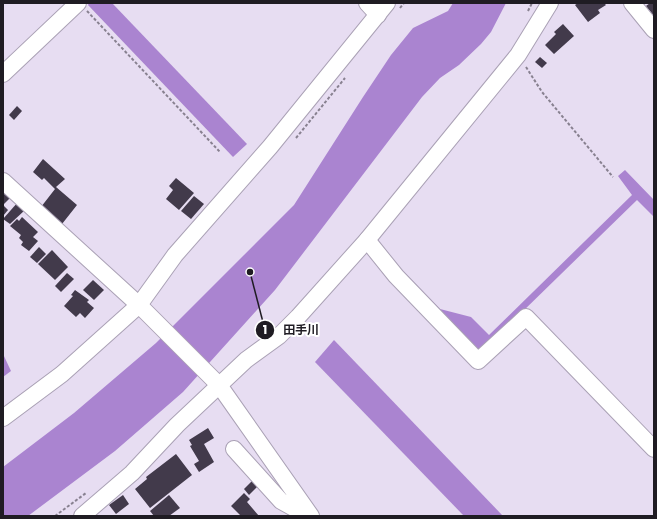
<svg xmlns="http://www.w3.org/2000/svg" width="657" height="519" font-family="Poppins,'Noto Sans JP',sans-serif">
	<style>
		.water { fill: #aa84d0 }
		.building { fill: #423a4b }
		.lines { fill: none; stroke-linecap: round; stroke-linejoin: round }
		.minor-casing { stroke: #aaa1b5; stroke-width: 18 }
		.path { stroke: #888190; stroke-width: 2; stroke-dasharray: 3 2; stroke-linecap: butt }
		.minor { stroke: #fff; stroke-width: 16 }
		.leader { fill: none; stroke: #1f1c23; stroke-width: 1.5 }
		.callout-dot { fill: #1f1c23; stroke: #fff; stroke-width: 1.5 }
		.mark-label { font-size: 12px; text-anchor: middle; font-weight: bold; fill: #fff }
		.callout-label { font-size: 12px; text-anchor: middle; font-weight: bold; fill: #1f1c23; stroke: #fff; stroke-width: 4; stroke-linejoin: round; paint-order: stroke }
	</style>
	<rect width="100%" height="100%" fill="#e7ddf2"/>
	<g class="water">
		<polygon points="89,3 112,3 247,144 233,157 88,5"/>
		<polygon points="453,3 506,3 491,32 481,44 459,65 440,78 422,97 275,290 183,392 115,451 28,516 3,516 3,467 74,413 156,343 294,205 363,97 391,55 413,28 448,11"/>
		<polygon points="625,170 654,200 654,217 637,200 483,350 475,350 402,275 404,272 440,309 471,317 489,335 632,195 618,176"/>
		<polygon points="334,340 503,516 464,516 315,362"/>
		<polygon points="3,354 11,371 3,377"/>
	</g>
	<g class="building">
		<polygon points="578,3 604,3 606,5 598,10 600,13 588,22 575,5"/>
		<polygon points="650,3 654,3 654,16 646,6"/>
		<polygon points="563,24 574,36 554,54 545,45 556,34 554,32"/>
		<polygon points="540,57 547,63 542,68 535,62"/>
		<polygon points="17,106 22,111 14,120 9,115"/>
		<polygon points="43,159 65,179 56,187 77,205 62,224 41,207 55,189 44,178 42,180 33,172"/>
		<polygon points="176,178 194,193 179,210 166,199 173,190 169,186"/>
		<polygon points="3,192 10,198 3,205"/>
		<polygon points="194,196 204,204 191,219 181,211"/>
		<polygon points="18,202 26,209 10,224 3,219"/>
		<polygon points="3,205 8,210 3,216"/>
		<polygon points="22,217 38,232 33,237 38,241 29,251 21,245 23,242 19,238 21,235 10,226 17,219 19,221"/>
		<polygon points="39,247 46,254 37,263 30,257"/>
		<polygon points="52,250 68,267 55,280 38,264"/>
		<polygon points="67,273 74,279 61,292 55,286"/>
		<polygon points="93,280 104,290 94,300 83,290"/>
		<polygon points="75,290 89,300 87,302 94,308 85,318 80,313 76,317 64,306 73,296 71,295"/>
		<polygon points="208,428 214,438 204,444 214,462 199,472 194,464 199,461 190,446 192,445 189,440"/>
		<polygon points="176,454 192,475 150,508 135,489 147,479 146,477"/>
		<polygon points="252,481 258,486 249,495 244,489"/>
		<polygon points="244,493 250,499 247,502 259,516 241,516 231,506"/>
		<polygon points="123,495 129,504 116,514 109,505"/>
		<polygon points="169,495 180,508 169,516 154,516 150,511"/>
	</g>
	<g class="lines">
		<g class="minor-casing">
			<g id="minor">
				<polyline points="367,3 378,15"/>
				<polyline points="632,3 654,30"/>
				<polyline points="3,74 78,3"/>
				<polyline points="3,181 139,305 219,385 311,516"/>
				<polyline points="367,240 396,276 478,361 526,317 654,449"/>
				<polyline points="3,418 62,374 139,305 175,255 270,147 387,3"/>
				<polyline points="234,449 281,501 308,516"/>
				<polyline points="82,516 132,473 177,425 246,360 279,336 298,317 367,240 518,55 550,3"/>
			</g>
		</g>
		<g class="path">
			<polyline points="400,8 404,3"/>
			<polyline points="87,11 220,152"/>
			<polyline points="528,11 532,3"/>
			<polyline points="526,67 542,92 613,177"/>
			<polyline points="296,138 345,78"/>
			<polyline points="55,516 86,493"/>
		</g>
		<use href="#minor" class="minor"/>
	</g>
	<path class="leader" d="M250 272L265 330"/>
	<g class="callout-dot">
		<circle cx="250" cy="272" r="4"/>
		<circle cx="265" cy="330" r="10"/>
	</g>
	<g class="mark-label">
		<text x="265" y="334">1</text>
	</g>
	<g class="callout-label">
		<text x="301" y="334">田手川</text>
	</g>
	<rect width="657" height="519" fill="none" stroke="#1f1c23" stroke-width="8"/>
</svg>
